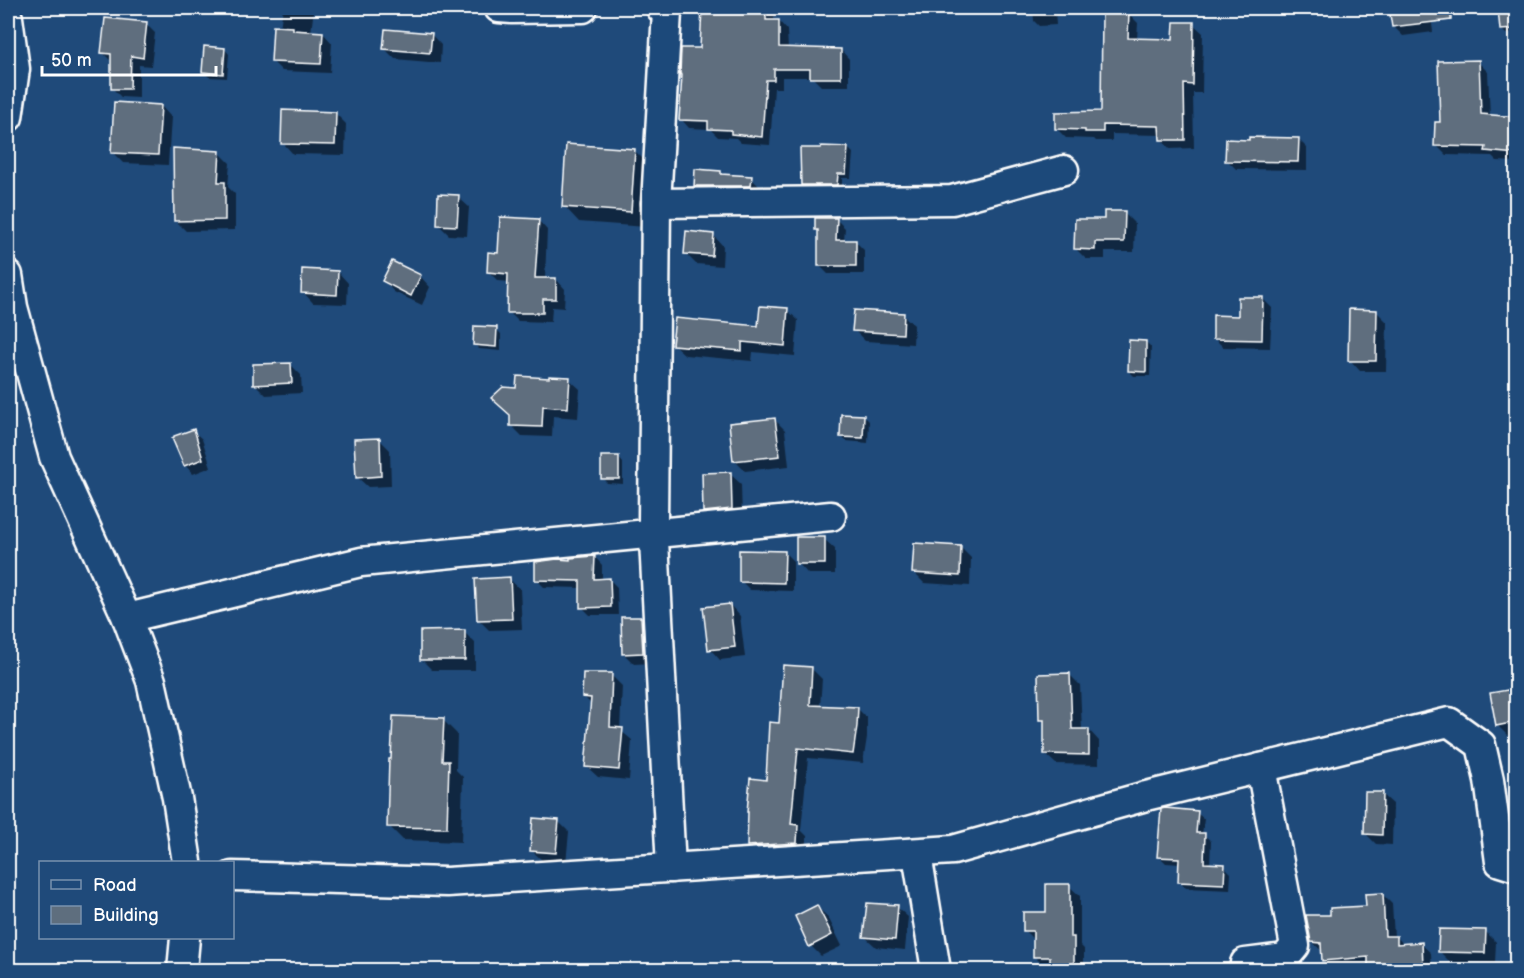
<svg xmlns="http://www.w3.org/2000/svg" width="1524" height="978" font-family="'Balsamiq Sans',sans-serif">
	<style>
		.shadow { fill: #0007 }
		.building { fill: #5e6e7e; stroke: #fff; stroke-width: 1.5 }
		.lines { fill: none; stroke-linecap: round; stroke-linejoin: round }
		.minor-casing { stroke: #fff; stroke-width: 33 }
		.minor { stroke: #1f4a7a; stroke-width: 28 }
	</style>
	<rect width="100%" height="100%" fill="#1f4a7a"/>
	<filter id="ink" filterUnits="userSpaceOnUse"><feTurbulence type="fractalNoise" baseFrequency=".0167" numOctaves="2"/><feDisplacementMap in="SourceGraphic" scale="12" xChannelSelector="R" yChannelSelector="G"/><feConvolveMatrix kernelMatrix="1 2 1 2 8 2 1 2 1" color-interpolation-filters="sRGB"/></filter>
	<g filter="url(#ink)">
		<g class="shadow">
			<polygon points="283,8 314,8 311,33 323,33 332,43 330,73 282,71 272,61 280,28"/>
			<polygon points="690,8 775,8 774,21 779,21 787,30 788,49 841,50 849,59 849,86 821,86 812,77 782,77 782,88 774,88 770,145 741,143 736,138 718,137 710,129 689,128 681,119 701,49 703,16 698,16"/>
			<polygon points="1033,8 1055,8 1056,25 1039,26 1034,21"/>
			<polygon points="1391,8 1430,8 1433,32 1403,36 1393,26"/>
			<polygon points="1516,9 1516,33 1506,34 1501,29 1499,10"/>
			<polygon points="1128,13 1138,23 1137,39 1175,40 1193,24 1203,33 1202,93 1193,93 1194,148 1170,149 1161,139 1161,135 1112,134 1112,141 1096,141 1094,139 1066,138 1057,129 1103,113"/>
			<polygon points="146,24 155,33 151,66 139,65 139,98 121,97 112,88 112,62 103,53"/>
			<polygon points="431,34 441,45 440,63 395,59 384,48"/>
			<polygon points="225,49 229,54 227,78 209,77 204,72"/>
			<polygon points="1478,62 1488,72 1490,116 1516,118 1516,162 1497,161 1492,156 1446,155 1436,145 1441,123"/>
			<polygon points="161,106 171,117 168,165 123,163 112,152"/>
			<polygon points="335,113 346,124 345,155 293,154 283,143"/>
			<polygon points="1298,139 1307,148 1307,170 1236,169 1227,160"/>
			<polygon points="848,148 853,153 851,178 842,178 842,189 807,189 802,184"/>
			<polygon points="635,151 651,167 646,227 579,222 564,206"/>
			<polygon points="219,152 230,163 228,187 235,194 235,230 186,231 176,221"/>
			<polygon points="720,173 724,176 751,178 760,187 760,194 704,194 695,186"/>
			<polygon points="458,197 469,207 467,236 449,235 438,224"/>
			<polygon points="1124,213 1135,224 1134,252 1105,252 1105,259 1086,259 1076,249 1105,221"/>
			<polygon points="836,219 845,228 844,241 855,241 864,250 864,274 828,274 819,265 819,232 817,229"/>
			<polygon points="538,220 547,230 545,279 556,279 565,289 564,308 552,307 551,322 518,321 509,312 510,282 498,281 489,272 499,255"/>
			<polygon points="713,235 723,246 722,266 696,264 686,254"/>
			<polygon points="338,272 348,283 347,304 313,303 303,292"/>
			<polygon points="420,276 430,287 422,305 394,292 384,281"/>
			<polygon points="1263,299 1272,308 1270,348 1223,347 1214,338"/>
			<polygon points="787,310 798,320 795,356 753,352 752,361 685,355 674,345 760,327"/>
			<polygon points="1376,311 1387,322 1386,371 1360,371 1350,360"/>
			<polygon points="903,315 914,325 913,344 865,341 854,330"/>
			<polygon points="496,329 501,334 501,351 479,349 474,344"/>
			<polygon points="1146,342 1151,347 1150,376 1134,376 1129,371"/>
			<polygon points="290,364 301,375 302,393 266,395 255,384"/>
			<polygon points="569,379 580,389 578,418 553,416 552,437 522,436 511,425 511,416 518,389"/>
			<polygon points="864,416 869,421 868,443 846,441 841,436"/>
			<polygon points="775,420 785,430 789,466 745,471 735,461"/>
			<polygon points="193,431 202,439 211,467 193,474 185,465"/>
			<polygon points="379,439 390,450 391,486 368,487 357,477"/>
			<polygon points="619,458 623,463 623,484 607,483 602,478"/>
			<polygon points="730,474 741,484 742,519 715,522 704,511"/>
			<polygon points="824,539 835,549 835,574 808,574 798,563"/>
			<polygon points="960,547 971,558 970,586 924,583 914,573"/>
			<polygon points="784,552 793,561 793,591 750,590 741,581"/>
			<polygon points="595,557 602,565 602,580 610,580 617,587 618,615 590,615 582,607 581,588 544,587 537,580 571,561"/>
			<polygon points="509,579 520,589 522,629 489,630 479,620"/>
			<polygon points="730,605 740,616 745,657 720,660 710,649"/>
			<polygon points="641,618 651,629 653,663 634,664 623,653"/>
			<polygon points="464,632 475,643 475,670 432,670 422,660"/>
			<polygon points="812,669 822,679 820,707 857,708 867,718 867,737 863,763 808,758 801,830 807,836 807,853 759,856 748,846 767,781 781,724"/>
			<polygon points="1069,674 1080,685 1082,730 1089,730 1099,741 1099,765 1056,764 1045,754 1046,724 1041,719"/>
			<polygon points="611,675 622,686 620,730 632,740 629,780 598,777 587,767 592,705 584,697"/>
			<polygon points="1513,691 1516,695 1516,734 1508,736 1497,725"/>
			<polygon points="443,720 457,734 456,770 463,777 461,842 403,840 389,826"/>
			<polygon points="1382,794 1393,804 1392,845 1376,844 1366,834"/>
			<polygon points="1197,813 1204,819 1202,835 1204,835 1211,841 1210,865 1224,866 1231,873 1230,890 1186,888 1180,881 1180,864 1166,863 1159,856"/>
			<polygon points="558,821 569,832 566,863 543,861 532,851"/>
			<polygon points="1069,886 1080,896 1080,945 1084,949 1084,970 1051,970 1051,967 1045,967 1034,956 1034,940 1024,930 1048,913"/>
			<polygon points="1382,894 1392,904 1394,937 1397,937 1404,945 1421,944 1431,953 1432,970 1373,970 1370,967 1333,970 1323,960 1323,952 1312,942 1332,916 1367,908"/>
			<polygon points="817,907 828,917 842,946 821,956 811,946"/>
			<polygon points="897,907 908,917 905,950 876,947 865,937"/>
			<polygon points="1486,932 1496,942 1495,963 1450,962 1440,952"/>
		</g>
		<g class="building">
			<polygon points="702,8 766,8 766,20 779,20 779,47 841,49 841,78 810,78 810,69 774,69 774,80 766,80 762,137 731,134 731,130 708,129 708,121 679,120 682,75 680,74 681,48 700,48"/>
			<polygon points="1389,8 1451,8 1451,20 1392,27"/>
			<polygon points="1516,8 1516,29 1500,30 1498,9"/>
			<polygon points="1102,11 1129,12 1128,38 1173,39 1174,22 1194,22 1193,85 1184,84 1185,140 1160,140 1159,126 1103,125 1103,132 1085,132 1085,130 1055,129 1055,112 1101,111"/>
			<polygon points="105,18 147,22 143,58 131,56 130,89 111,89 111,54 101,53"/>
			<polygon points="273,26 293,27 293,30 323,32 321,64 271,62"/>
			<polygon points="385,29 432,33 430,53 383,49"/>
			<polygon points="204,46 225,48 223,74 202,72"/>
			<polygon points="1479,60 1481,114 1516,117 1516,154 1485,151 1486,147 1434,146 1435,122 1440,122 1438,61"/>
			<polygon points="114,102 161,105 158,155 111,153"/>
			<polygon points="282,110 336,112 335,145 281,144"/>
			<polygon points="1249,137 1299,138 1298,162 1225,161 1226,139 1249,140"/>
			<polygon points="566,144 635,149 631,212 562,207"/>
			<polygon points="821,146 848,147 846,174 838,174 837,185 801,185 800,148 821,148"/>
			<polygon points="173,148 220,151 218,182 225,182 225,220 174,221"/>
			<polygon points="695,169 721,171 721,174 752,176 751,186 694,186"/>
			<polygon points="438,194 459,195 457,226 437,225"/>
			<polygon points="1104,211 1125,211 1124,242 1095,242 1095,250 1074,249 1075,219 1104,219"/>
			<polygon points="500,217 539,219 535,278 556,278 556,299 543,299 543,313 507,313 508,274 487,272 488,252 498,253"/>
			<polygon points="815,218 837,218 836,240 856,240 856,266 818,266 818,230 815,230"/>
			<polygon points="686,231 714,234 712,256 684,254"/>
			<polygon points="392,261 421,275 411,296 382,281"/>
			<polygon points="302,269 338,271 337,295 301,293"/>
			<polygon points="1238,297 1263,297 1262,340 1213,339 1213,315 1238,316"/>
			<polygon points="760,306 788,308 785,346 742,342 742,351 672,345 675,318 758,326"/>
			<polygon points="1349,309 1377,310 1376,361 1348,361"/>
			<polygon points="854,310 904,313 903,334 852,331"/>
			<polygon points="474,326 497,327 496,347 473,345"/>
			<polygon points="1129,340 1146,341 1146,372 1128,371"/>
			<polygon points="291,363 292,383 253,385 253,364"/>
			<polygon points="517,376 549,378 549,376 570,377 568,408 543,406 542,427 510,426 510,415 491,398 503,387 516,388"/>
			<polygon points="841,414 864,415 863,438 840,437"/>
			<polygon points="775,418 780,456 733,461 729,423"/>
			<polygon points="194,429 203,459 184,466 172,438 174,437 174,436"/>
			<polygon points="380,438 381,476 356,478 354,439"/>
			<rect x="601" y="456" width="18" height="23"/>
			<polygon points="731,472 732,509 703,512 702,473"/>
			<rect x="796" y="537" width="29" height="27"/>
			<polygon points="914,543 961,546 960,576 912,573"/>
			<polygon points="739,550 785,551 784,583 739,582"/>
			<polygon points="595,556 594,579 610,578 611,607 580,608 580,581 535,580 535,562 557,559 570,560 570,558"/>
			<polygon points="510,577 512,619 477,620 475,579"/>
			<polygon points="730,604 735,647 708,650 703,607"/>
			<polygon points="621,617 641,617 643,653 622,654"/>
			<polygon points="465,630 465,660 420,660 420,631"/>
			<polygon points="783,665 812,667 810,705 858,707 857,726 853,754 798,748 791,824 798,825 797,843 747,846 748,812 747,812 750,778 766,780 769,722 779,723"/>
			<polygon points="583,673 612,673 610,727 623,728 619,770 585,767 591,698 582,697"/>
			<polygon points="1070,673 1072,729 1089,729 1089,755 1044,754 1044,720 1039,720 1038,674"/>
			<polygon points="1513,689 1516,709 1516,722 1496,726 1490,693"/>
			<polygon points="393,716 444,718 442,761 449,761 447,828 387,827 389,759 391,759"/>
			<polygon points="1365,792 1383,792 1382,835 1364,834"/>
			<polygon points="1165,808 1198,811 1196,833 1205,833 1204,863 1225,864 1224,884 1178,882 1179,858 1157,857 1161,809"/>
			<polygon points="533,818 559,820 556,853 530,851"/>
			<polygon points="1046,884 1070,884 1070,937 1074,937 1074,970 1050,970 1050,957 1033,957 1033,931 1023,931 1023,912 1046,912"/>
			<polygon points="1383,893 1385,936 1397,936 1397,944 1422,942 1423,967 1368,968 1368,957 1322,961 1321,943 1311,942 1306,915 1330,915 1330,908 1366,906 1365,894"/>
			<polygon points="867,903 898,905 895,940 863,937"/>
			<polygon points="817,905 832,935 809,947 795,916"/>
			<polygon points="1439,929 1486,930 1485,953 1438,952"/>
		</g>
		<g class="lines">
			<g class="minor-casing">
				<g id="minor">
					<polyline points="499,8 512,9 583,8"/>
					<polyline points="661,8 667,12 656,203 653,521 671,868"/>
					<polyline points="8,18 15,69 8,117"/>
					<polyline points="656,203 952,200 1064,170"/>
					<polyline points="8,275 13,307 54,457 127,618 151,681 177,798 187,862"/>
					<polyline points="127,618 361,562 831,516"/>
					<polyline points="917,854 936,970"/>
					<polyline points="232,876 447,882 953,850 1146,796 1449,722 1481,745 1489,780 1500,862 1516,867"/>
					<polyline points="1245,963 1285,958 1295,946 1261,768"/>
					<polyline points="182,970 185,938"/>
				</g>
			</g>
			<use href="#minor" class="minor"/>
		</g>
	</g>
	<rect width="1524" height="978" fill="none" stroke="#1f4a7a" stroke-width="30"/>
	<rect x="15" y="15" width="1494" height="948" fill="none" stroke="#fff" stroke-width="2" filter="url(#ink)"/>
	<rect x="39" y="861" width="195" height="78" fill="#1f4a7a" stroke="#7992af" stroke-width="1.5"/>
	<rect x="51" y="880" width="30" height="9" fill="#1f4a7a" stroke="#7992af" stroke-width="1.5"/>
	<text x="93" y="891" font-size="18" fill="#ffffff">Road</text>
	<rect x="51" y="906" width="30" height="18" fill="#5e6e7e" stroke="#7992af" stroke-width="1.5"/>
	<text x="93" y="921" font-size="18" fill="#ffffff">Building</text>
	<path d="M42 66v9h174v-9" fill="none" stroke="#ffffff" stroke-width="3"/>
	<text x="51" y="66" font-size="18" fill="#ffffff" stroke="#1f4a7a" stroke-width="4.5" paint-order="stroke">50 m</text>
</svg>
